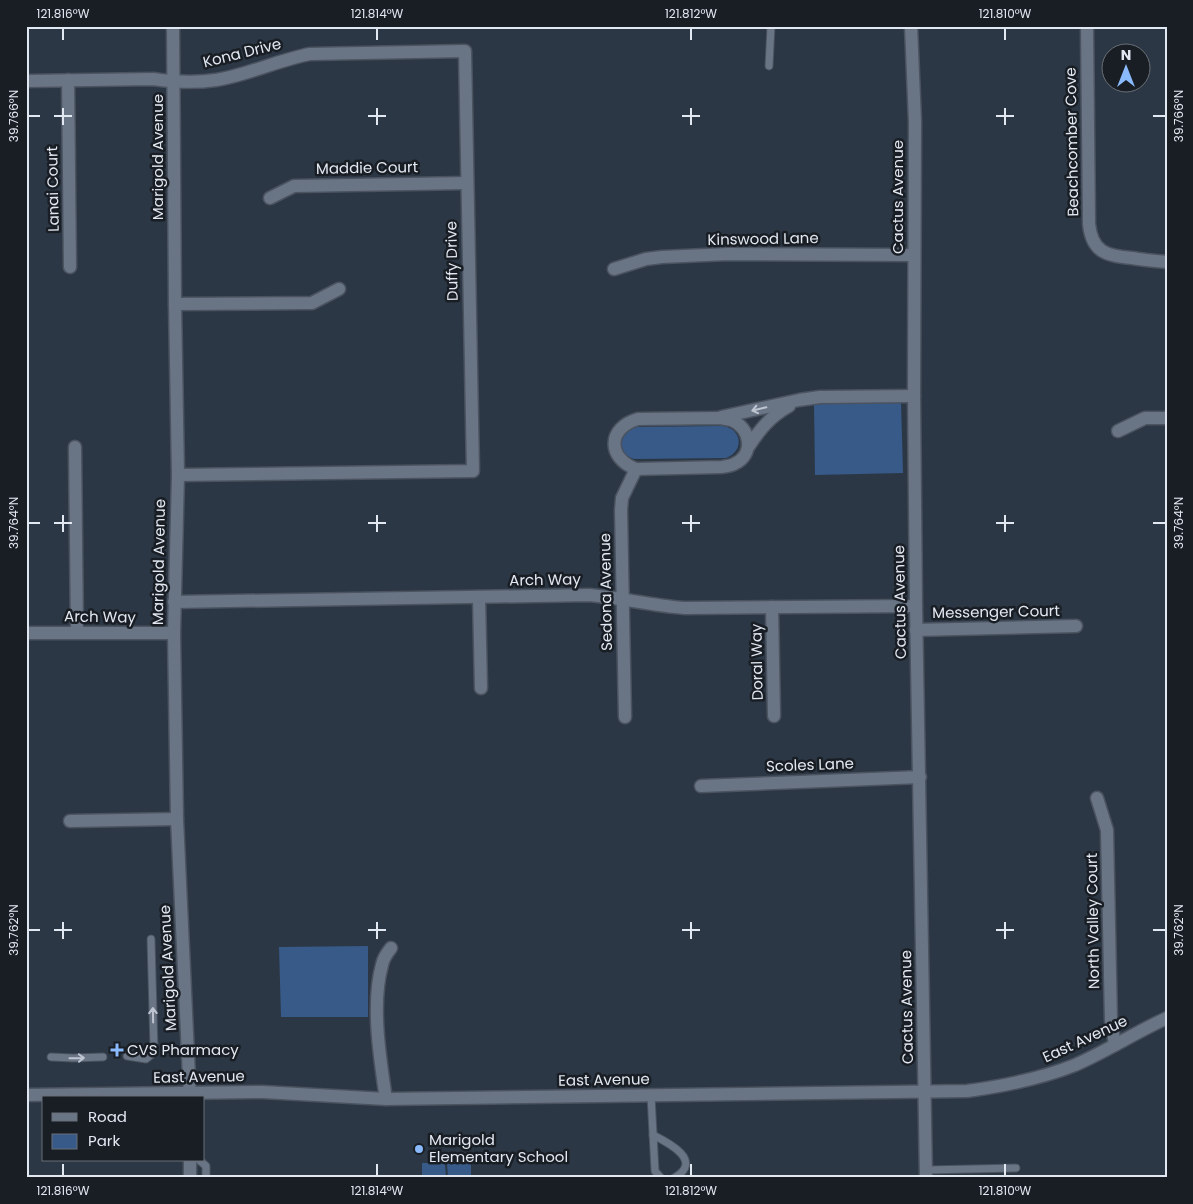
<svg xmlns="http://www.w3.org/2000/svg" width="1193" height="1204" font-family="Poppins,sans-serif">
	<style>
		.green { fill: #385a88 }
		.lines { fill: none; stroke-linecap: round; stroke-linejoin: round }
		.lane-casing { stroke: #4a535f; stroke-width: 9 }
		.street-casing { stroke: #4a535f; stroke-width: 15 }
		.secondary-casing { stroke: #4a535f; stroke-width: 15 }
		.lane { stroke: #697485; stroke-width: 7 }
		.street { stroke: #697485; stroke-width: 12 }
		.secondary { stroke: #697485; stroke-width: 12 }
		.oneway { stroke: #bec5d1 }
		.ticks { fill: none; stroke: #e2e8f2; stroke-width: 2 }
		.poi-dot { fill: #8abafc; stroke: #191e24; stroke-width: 2 }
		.labels { text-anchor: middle; stroke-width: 5; stroke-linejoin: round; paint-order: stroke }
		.street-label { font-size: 15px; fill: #e2e8f2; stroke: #191e24 }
		.poi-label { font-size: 15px; fill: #e2e8f2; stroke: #191e24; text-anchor: start }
		.neatline { fill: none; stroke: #e2e8f2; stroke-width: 2 }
		.ticks-label { font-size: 12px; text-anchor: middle; fill: #e2e8f2 }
	</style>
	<rect width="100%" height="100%" fill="#2c3745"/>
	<g class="green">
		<polygon points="901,402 903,473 815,475 814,403"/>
		<path d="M722 426C742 428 745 451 726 458L634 459C612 452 617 433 635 427Z"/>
		<polygon points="368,946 368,1017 281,1017 279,947"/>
		<polygon points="471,1162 471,1178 448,1178 447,1163"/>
		<polygon points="422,1163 445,1163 446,1178 422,1178"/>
	</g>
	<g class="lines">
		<g class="lane-casing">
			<g id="lane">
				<polyline points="769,66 771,26"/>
				<polyline points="127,1056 146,1059 151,1055 154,1049 151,939"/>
				<polyline points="51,1057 73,1058 103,1057"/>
				<polyline points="651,1096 655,1171 661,1178"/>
				<path d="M653 1135C669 1143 704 1161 674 1178"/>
				<polyline points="199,1160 206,1166 206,1178"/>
				<polyline points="926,1170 1016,1168"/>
			</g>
		</g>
		<g class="street-casing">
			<g id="street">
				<polyline points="911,26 915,122 914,396 916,606 926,1178"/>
				<path d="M1087 26 1089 224C1092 252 1106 256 1132 258 1143 260 1155 261 1167 262"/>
				<polyline points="68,80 70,267"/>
				<path d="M26 81 153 79C174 82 195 83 216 80 248 75 278 60 310 54L465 51 473 471 178 475"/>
				<polyline points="270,198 294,186 467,183"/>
				<polyline points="614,269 646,259 662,257 728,254 914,255"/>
				<polyline points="175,304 312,303 339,289"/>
				<polyline points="721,417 799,400 820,397 914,396"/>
				<path d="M719 418C723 419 728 419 731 420 751 427 755 455 734 464 731 466 726 466 722 467L636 469C607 458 607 428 638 419Z"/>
				<polyline points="1118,431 1145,418 1167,418"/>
				<path d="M749 446C760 429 771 416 789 406"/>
				<polyline points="75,447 77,632"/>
				<polyline points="479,597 481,688"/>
				<path d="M174 602 590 595C622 598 653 606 685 608L916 606"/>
				<polyline points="772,607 774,716"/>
				<polyline points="916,630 1076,626"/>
				<polyline points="26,633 174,633"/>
				<polyline points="625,717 621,510 622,498 636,469"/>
				<polyline points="701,786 920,777"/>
				<polyline points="1097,798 1107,830 1111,1021 1115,1045"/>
				<polyline points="70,821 177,819"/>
				<path d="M386 1099C380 1059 371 1004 382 965 383 959 387 953 391 948"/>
			</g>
		</g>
		<g class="secondary-casing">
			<g id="secondary">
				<polyline points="173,26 175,304 178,475 174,633 177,819 190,1098"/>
				<path d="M26 1095 263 1092 386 1099 967 1091C1004 1086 1040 1079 1075 1065 1107 1051 1136 1032 1167 1018"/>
				<polyline points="190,1160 190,1178"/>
			</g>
		</g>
		<use href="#lane" class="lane"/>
		<use href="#street" class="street"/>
		<use href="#secondary" class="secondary"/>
	</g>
	<defs><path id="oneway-shaft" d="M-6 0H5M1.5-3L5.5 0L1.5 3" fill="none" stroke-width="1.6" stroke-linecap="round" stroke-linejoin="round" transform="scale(1.25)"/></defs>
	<g class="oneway">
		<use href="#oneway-shaft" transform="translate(759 409) rotate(167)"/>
		<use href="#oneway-shaft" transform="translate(153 1015) rotate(-91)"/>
		<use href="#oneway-shaft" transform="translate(77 1058) rotate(-1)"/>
	</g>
	<path class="ticks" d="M63 28V40M377 28V40M691 28V40M1005 28V40M63 108V125M377 108V125M691 108V125M1005 108V125M28 116H40M54 116H72M368 116H386M682 116H700M996 116H1014M1153 116H1166M63 515V532M377 515V532M691 515V532M1005 515V532M28 523H40M54 523H72M368 523H386M682 523H700M996 523H1014M1153 523H1166M63 922V939M377 922V939M691 922V939M1005 922V939M28 930H40M54 930H72M368 930H386M682 930H700M996 930H1014M1153 930H1166M63 1164V1176M377 1164V1176M691 1164V1176M1005 1164V1176"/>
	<g class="poi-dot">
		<path d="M114.5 1042.5h5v5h5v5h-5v5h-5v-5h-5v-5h5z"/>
		<circle cx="419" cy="1149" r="5"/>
	</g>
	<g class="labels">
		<g class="street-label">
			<text transform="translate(242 53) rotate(-14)" y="5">Kona Drive</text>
			<text transform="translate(1072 142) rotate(-91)" y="5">Beachcomber Cove</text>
			<text transform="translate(158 157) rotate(-90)" y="5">Marigold Avenue</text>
			<text transform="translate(367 168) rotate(-1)" y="5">Maddie Court</text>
			<text transform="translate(53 189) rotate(-91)" y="5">Lanai Court</text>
			<text transform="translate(898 197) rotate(-90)" y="5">Cactus Avenue</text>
			<text transform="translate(763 239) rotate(-1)" y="5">Kinswood Lane</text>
			<text transform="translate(452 261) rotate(-91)" y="5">Duffy Drive</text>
			<text transform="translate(159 562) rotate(-89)" y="5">Marigold Avenue</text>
			<text transform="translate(545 580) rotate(-1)" y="5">Arch Way</text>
			<text transform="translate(606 592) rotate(-91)" y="5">Sedona Avenue</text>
			<text transform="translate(900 602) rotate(-91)" y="5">Cactus Avenue</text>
			<text transform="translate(996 612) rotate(-1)" y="5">Messenger Court</text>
			<text transform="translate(100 617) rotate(1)" y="5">Arch Way</text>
			<text transform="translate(757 662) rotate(-91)" y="5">Doral Way</text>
			<text transform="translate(810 765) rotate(-2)" y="5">Scoles Lane</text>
			<text transform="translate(1093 921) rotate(-91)" y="5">North Valley Court</text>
			<text transform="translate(168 968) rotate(-93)" y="5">Marigold Avenue</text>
			<text transform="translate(907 1007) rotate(-91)" y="5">Cactus Avenue</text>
			<text transform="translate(1085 1039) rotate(-25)" y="5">East Avenue</text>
			<text transform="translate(199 1077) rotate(-1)" y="5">East Avenue</text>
			<text transform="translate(604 1080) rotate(-1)" y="5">East Avenue</text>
		</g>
		<g class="poi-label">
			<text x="127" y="1055">CVS Pharmacy</text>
			<text x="429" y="1145">Marigold<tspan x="429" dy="17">Elementary School</tspan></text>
		</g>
	</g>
	<rect width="1193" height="1204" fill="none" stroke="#191e24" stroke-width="55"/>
	<rect x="42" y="1096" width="162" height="65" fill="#191e24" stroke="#696f76"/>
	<rect x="52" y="1113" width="25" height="8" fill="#697485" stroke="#696f76"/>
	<text x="88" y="1122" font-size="15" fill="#e2e8f2">Road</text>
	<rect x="52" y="1134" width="25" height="15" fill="#385a88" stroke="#696f76"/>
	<text x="88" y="1146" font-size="15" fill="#e2e8f2">Park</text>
	<g transform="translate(1126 68)"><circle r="24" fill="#191e24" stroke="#696f76"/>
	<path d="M0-4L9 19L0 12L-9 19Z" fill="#8abafc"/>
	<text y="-8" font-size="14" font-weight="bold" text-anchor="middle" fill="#e2e8f2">N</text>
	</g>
	<rect x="28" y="28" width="1138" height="1148" class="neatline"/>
	<g class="ticks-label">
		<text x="63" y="18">121.816°W</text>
		<text x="377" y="18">121.814°W</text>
		<text x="691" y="18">121.812°W</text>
		<text x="1005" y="18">121.810°W</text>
		<text transform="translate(14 116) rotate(-90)" y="4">39.766°N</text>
		<text transform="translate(1179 116) rotate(-90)" y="4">39.766°N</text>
		<text transform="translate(14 523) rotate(-90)" y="4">39.764°N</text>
		<text transform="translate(1179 523) rotate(-90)" y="4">39.764°N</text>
		<text transform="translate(14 930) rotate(-90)" y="4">39.762°N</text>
		<text transform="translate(1179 930) rotate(-90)" y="4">39.762°N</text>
		<text x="63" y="1195">121.816°W</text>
		<text x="377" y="1195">121.814°W</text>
		<text x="691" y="1195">121.812°W</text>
		<text x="1005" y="1195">121.810°W</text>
	</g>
</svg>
